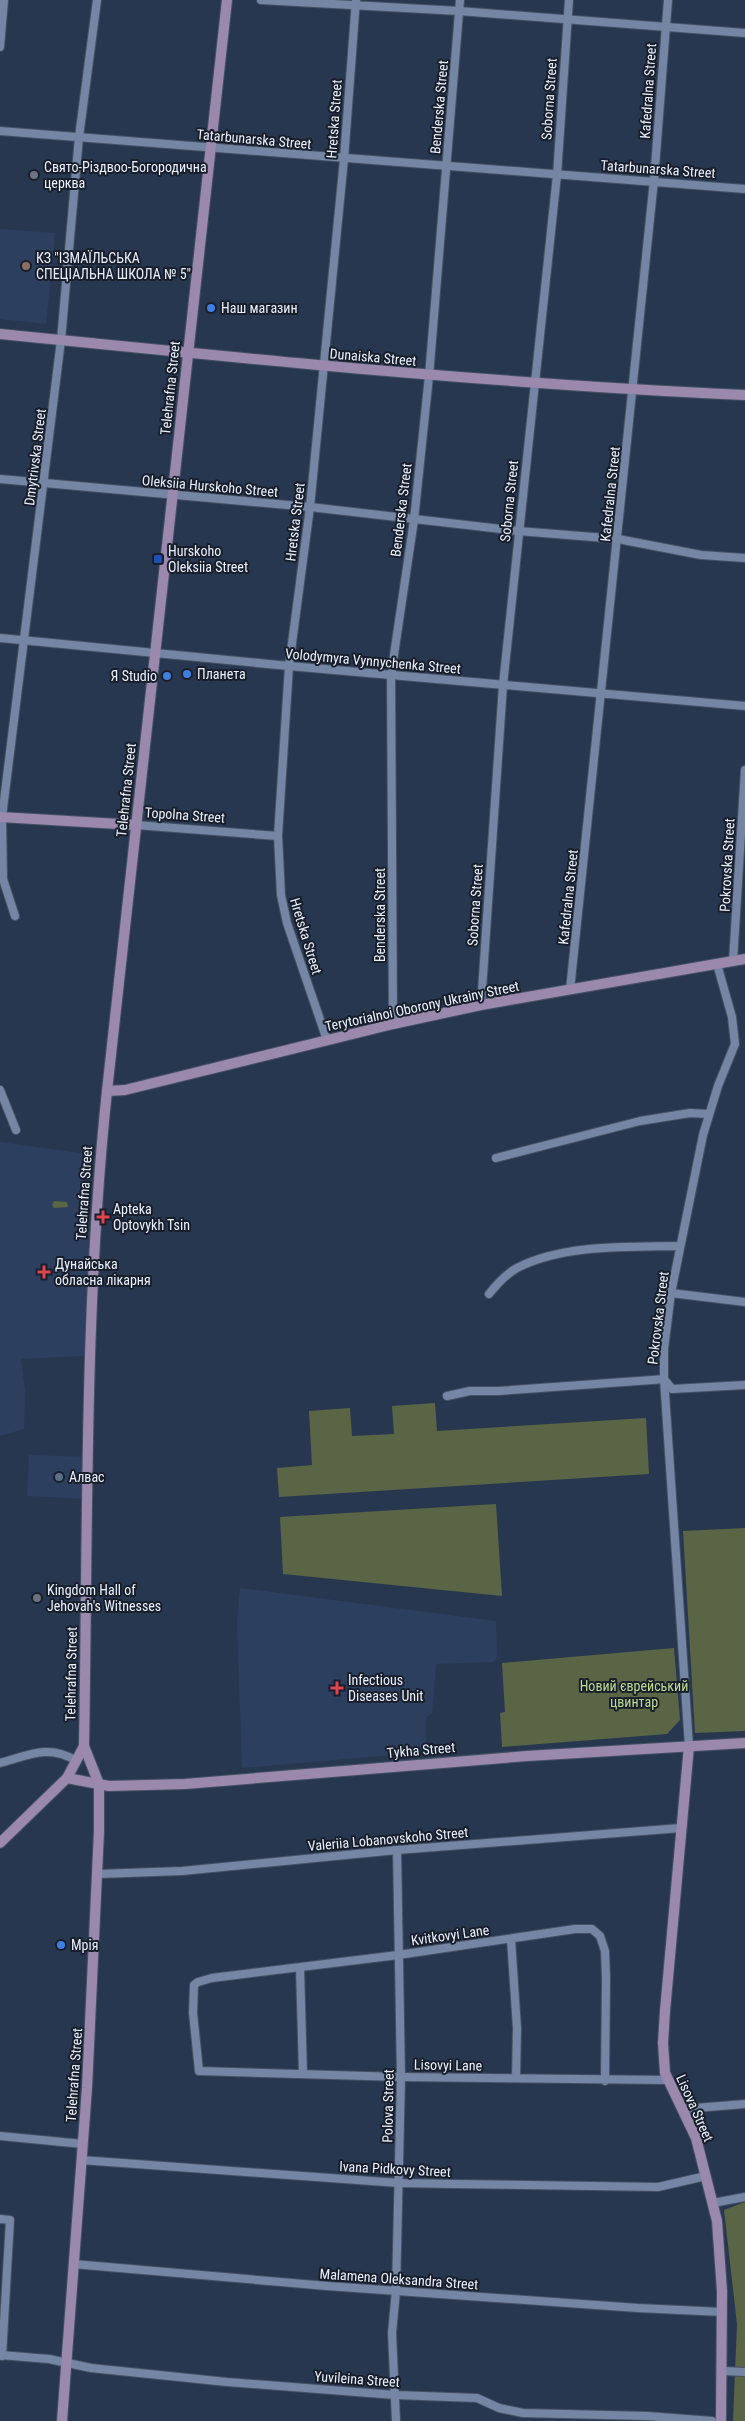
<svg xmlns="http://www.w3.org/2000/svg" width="745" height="2421" font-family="'Roboto Condensed',sans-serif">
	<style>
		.built { fill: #2d3f5e }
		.green { fill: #596544 }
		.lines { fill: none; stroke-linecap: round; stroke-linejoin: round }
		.street-casing { stroke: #455165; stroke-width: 10 }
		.secondary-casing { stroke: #455165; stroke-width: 12 }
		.street { stroke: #7486a3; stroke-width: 8 }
		.secondary { stroke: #9a88ad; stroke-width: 10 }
		.worship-dot { fill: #6b7280; stroke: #181e2a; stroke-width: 2 }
		.education-dot { fill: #8d6e63; stroke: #181e2a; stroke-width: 2 }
		.shop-dot { fill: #3f7fe0; stroke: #181e2a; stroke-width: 2 }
		.transit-dot { fill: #1a4fb4; stroke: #181e2a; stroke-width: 2 }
		.health-dot { fill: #e0444e; stroke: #181e2a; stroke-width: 2 }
		.service-dot { fill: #5c6f8a; stroke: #181e2a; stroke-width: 2 }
		.labels { text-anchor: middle; stroke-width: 4; stroke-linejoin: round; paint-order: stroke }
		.street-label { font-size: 14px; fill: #e9f1fe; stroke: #181e2a }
		.poi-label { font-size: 14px; fill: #e9f1fe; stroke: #181e2a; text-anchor: start }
		.park-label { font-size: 14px; fill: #c1db93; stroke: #181e2a }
	</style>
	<rect width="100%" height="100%" fill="#283750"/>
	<g class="built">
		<polygon points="0,229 55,233 46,324 0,319"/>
		<polygon points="0,1142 87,1154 86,1180 83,1180 83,1187 86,1188 85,1203 90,1203 84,1356 21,1359 25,1391 24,1429 0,1436"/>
		<polygon points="29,1455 91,1457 89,1499 27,1496"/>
		<polygon points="240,1588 496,1621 497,1658 493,1662 436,1664 432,1713 426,1718 426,1752 242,1768 237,1622"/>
	</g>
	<g class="green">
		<polygon points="54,1201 67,1202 68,1207 54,1208 52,1205"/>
		<polygon points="435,1403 437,1431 646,1418 649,1474 279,1497 277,1468 312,1465 309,1411 350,1408 352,1436 394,1434 392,1406"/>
		<polygon points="496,1504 502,1596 283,1574 280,1517"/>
		<polygon points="745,1528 745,1731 695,1733 683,1531"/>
		<polygon points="674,1648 680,1720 667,1734 502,1747 500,1713 505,1712 502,1663"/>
		<polygon points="745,2202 745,2421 733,2421 737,2324 724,2210"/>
	</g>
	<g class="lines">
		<g class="street-casing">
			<g id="street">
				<polyline points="261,0 459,11 745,33"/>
				<polyline points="0,47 4,0"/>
				<polyline points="0,131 745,189"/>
				<polyline points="0,479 310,507 518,531 618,539 701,555 745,558"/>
				<polyline points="0,638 289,666 745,706"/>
				<polyline points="136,825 278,836"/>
				<polyline points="15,916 3,879 2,817 61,340 79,137 97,0"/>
				<polyline points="733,961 745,770"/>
				<polyline points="570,990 654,180 668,0"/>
				<polyline points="481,1005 503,685 557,175 569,0"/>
				<polyline points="393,1024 391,675 414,520 429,376 460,0"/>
				<polyline points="327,1040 287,923 281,895 278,836 289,666 310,507 344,159 356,0"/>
				<polyline points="0,1090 16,1130"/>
				<polyline points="496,1158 640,1121 690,1113 708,1114"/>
				<polyline points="671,1293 745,1302"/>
				<path d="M489 1294C497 1284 506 1274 517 1268 563 1244 629 1247 680 1246"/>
				<polyline points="447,1396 470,1391 498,1391 652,1380 664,1379 672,1389 745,1385"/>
				<polyline points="689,1746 664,1379 664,1349 671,1293 703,1135 718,1086 735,1044 732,1017 717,964"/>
				<path d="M0 1763C30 1755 48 1744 77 1761"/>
				<polyline points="98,1874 182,1871 397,1850 681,1828"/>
				<polyline points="511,1939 517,2028 516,2078"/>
				<polyline points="300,1968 303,2074"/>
				<polyline points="605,2081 606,1978 605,1951 600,1936 592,1929 575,1929 398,1955 212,1978 198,1982 194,1985 193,2013 199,2071 401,2077 667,2080"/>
				<polyline points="683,2109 745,2104"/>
				<polyline points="0,2136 83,2144"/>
				<polyline points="81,2160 399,2183 454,2184 658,2187 706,2176"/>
				<polyline points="713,2203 745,2197"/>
				<polyline points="0,2219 10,2220 2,2356"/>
				<polyline points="73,2264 327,2286 638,2308 722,2312"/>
				<polyline points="0,2355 49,2359 91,2368 227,2382 395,2395 477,2398 499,2408 523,2413 647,2416 712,2421"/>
				<polyline points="723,2371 745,2372"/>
				<polyline points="396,2421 392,2333 396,2291 401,2077 397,1850"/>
			</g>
		</g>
		<g class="secondary-casing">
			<g id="secondary">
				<path d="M0 334C248 359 496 384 745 395"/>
				<polyline points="0,817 136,825"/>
				<polyline points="107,1091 125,1090 393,1024 481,1005 745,959"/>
				<polyline points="689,1746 665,2011 663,2043 665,2073 696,2138 717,2221 722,2291 721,2421"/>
				<polyline points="67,1778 109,1786 185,1784 527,1756 745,1743"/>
				<polyline points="0,1843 67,1778 84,1746"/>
				<path d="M62 2421 87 2088 99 1831V1784L84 1746C88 1527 84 1308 107 1091L227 0"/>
			</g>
		</g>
		<use href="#street" class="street"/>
		<use href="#secondary" class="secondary"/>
	</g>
	<g class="worship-dot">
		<circle cx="34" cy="175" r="5"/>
		<circle cx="37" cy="1598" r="5"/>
	</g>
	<circle class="education-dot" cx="26" cy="266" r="5"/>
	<g class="shop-dot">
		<circle cx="211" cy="308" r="5"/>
		<circle cx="187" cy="674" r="5"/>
		<circle cx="167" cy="676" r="5"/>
		<circle cx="61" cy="1945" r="5"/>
	</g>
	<rect class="transit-dot" x="153" y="554" width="10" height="10" rx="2.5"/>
	<g class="health-dot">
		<path d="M100.5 1209.5h5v5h5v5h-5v5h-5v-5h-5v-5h5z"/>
		<path d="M41.5 1264.5h5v5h5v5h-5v5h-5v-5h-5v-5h5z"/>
		<path d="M334.5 1680.5h5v5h5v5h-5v5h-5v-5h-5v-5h5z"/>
	</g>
	<circle class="service-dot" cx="59" cy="1477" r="5"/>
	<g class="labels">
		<g class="street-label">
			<text transform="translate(648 91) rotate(-86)" y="5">Kafedralna Street</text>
			<text transform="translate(549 99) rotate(-86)" y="5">Soborna Street</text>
			<text transform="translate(439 107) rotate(-85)" y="5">Benderska Street</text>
			<text transform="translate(334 119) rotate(-86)" y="5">Hretska Street</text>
			<text transform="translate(254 139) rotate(5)" y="5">Tatarbunarska Street</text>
			<text transform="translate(658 169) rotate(4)" y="5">Tatarbunarska Street</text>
			<text transform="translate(373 357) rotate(5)" y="5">Dunaiska Street</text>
			<text transform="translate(170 388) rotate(-84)" y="5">Telehrafna Street</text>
			<text transform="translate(35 457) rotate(-83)" y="5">Dmytrivska Street</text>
			<text transform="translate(210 486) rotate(5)" y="5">Oleksiia Hurskoho Street</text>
			<text transform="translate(610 494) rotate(-84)" y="5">Kafedralna Street</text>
			<text transform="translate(509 501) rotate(-84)" y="5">Soborna Street</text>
			<text transform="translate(401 510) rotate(-83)" y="5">Benderska Street</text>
			<text transform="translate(295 522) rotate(-83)" y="5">Hretska Street</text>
			<text transform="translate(373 661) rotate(5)" y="5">Volodymyra Vynnychenka Street</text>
			<text transform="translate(126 790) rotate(-84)" y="5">Telehrafna Street</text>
			<text transform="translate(185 815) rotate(4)" y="5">Topolna Street</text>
			<text transform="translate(727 865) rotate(-87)" y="5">Pokrovska Street</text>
			<text transform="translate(568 897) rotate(-84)" y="5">Kafedralna Street</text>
			<text transform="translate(475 905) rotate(-86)" y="5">Soborna Street</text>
			<text transform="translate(380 915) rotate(-90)" y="5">Benderska Street</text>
			<text transform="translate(306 936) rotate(73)" y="5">Hretska Street</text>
			<text transform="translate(422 1006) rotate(-12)" y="5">Terytorialnoi Oborony Ukrainy Street</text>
			<text transform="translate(84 1193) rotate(-86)" y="5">Telehrafna Street</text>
			<text transform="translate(658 1318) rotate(-83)" y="5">Pokrovska Street</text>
			<text transform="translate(71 1674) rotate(-89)" y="5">Telehrafna Street</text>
			<text transform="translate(421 1750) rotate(-5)" y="5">Tykha Street</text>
			<text transform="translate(388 1839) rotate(-5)" y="5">Valeriia Lobanovskoho Street</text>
			<text transform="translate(450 1935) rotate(-8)" y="5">Kvitkovyi Lane</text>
			<text transform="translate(448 2065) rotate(1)" y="5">Lisovyi Lane</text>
			<text transform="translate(74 2075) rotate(-86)" y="5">Telehrafna Street</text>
			<text transform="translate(388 2106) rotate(-89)" y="5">Polova Street</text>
			<text transform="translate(695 2108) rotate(66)" y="5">Lisova Street</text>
			<text transform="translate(395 2169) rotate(3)" y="5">Ivana Pidkovy Street</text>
			<text transform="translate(399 2279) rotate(4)" y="5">Malamena Oleksandra Street</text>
			<text transform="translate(357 2379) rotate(4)" y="5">Yuvileina Street</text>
		</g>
		<g class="poi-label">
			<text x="44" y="172">Свято-Різдвоо-Богородична<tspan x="44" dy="16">церква</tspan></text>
			<text x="36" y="263">КЗ "ІЗМАЇЛЬСЬКА<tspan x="36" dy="16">СПЕЦІАЛЬНА ШКОЛА № 5"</tspan></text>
			<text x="221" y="313">Наш магазин</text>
			<text x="168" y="556">Hurskoho<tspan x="168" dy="16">Oleksiia Street</tspan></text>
			<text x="197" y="679">Планета</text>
			<text x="157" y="681" text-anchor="end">Я Studio</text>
			<text x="113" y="1214">Apteka<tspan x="113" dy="16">Optovykh Tsin</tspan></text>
			<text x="55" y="1269">Дунайська<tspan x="55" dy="16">обласна лікарня</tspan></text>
			<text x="69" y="1482">Алвас</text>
			<text x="47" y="1595">Kingdom Hall of<tspan x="47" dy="16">Jehovah's Witnesses</tspan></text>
			<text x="348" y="1685">Infectious<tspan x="348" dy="16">Diseases Unit</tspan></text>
			<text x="71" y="1950">Мрія</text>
		</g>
		<g class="park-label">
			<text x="634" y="1691">Новий єврейський<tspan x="634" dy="16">цвинтар</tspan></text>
		</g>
	</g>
</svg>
